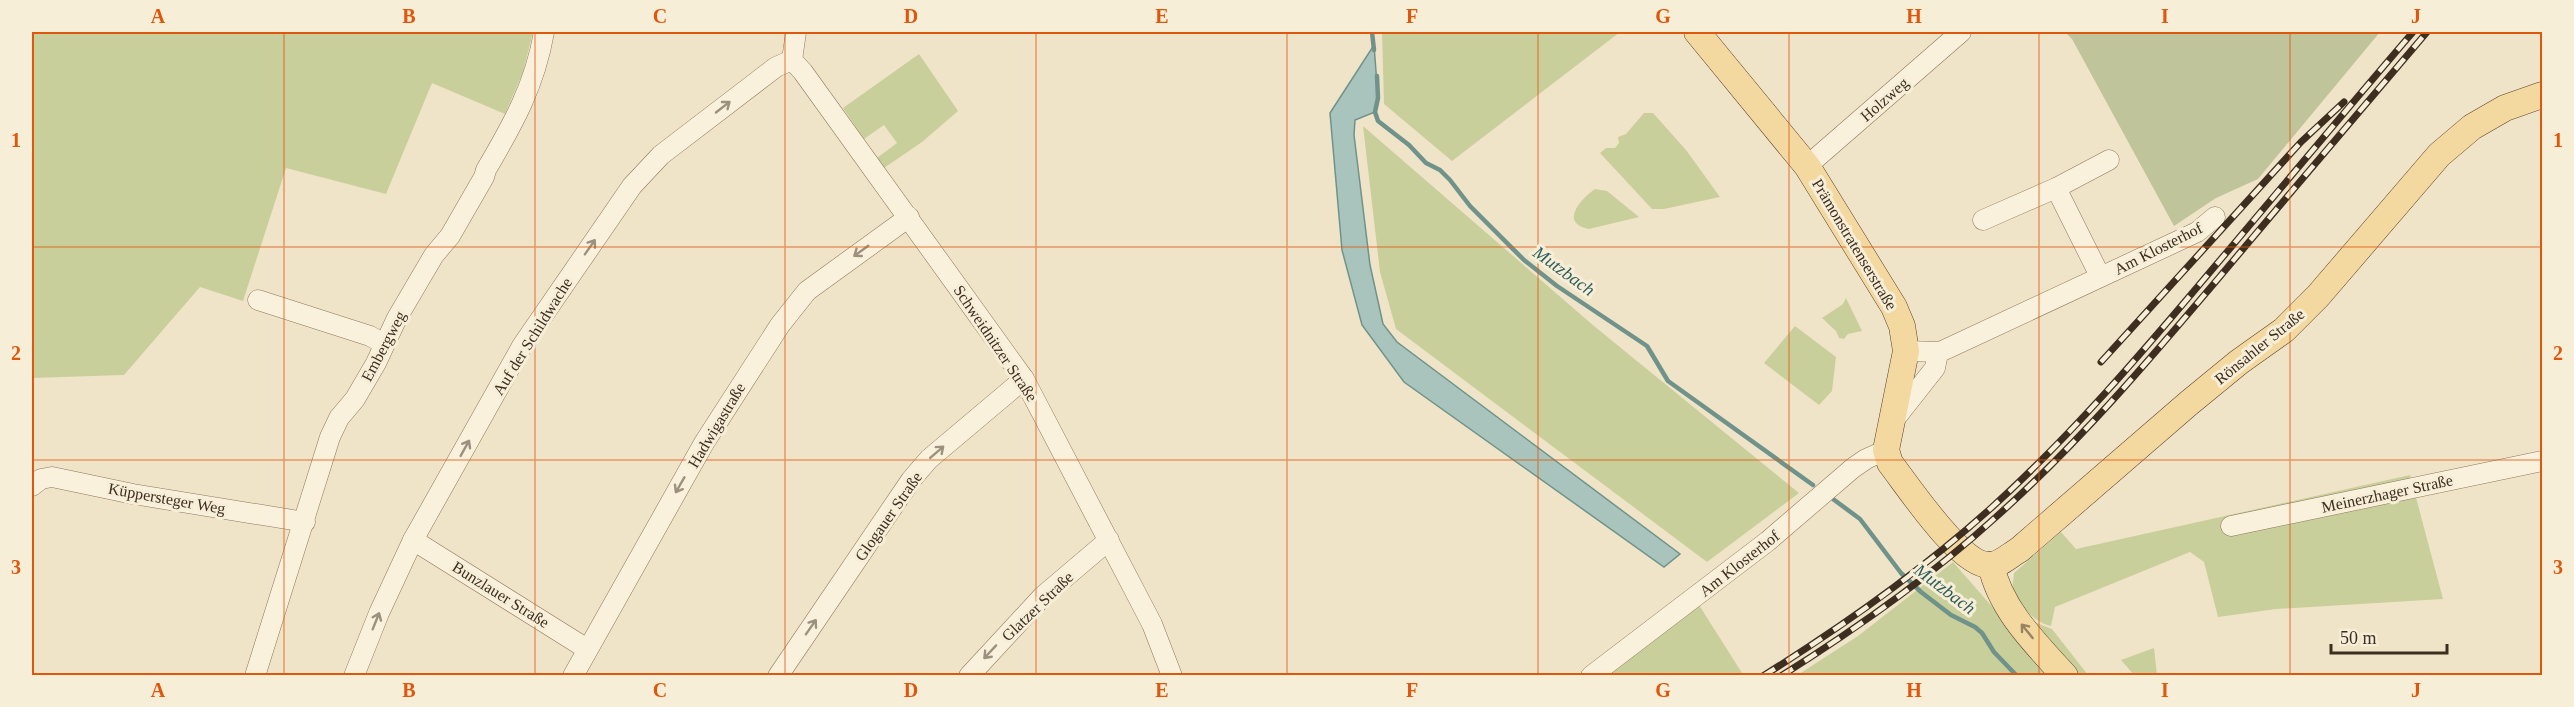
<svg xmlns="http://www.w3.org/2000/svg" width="2574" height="707" font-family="Georgia,serif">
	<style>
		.green { fill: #c9cf9b }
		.cemetery { fill: #bfc49a }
		.water { fill: #a9c4bc; stroke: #6f938a; stroke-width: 1.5 }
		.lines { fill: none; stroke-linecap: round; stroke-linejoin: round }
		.stream { stroke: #6f938a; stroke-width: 4.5 }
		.minor-casing { stroke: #8d765c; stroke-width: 21 }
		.major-casing { stroke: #5b4430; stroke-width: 27 }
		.minor { stroke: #faf1dc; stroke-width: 20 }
		.major { stroke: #f3d9a0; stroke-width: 26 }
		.rail-casing { stroke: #3d2e20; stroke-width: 7 }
		.rail { stroke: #f7eed8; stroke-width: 4.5; stroke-dasharray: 14; stroke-linecap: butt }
		.oneway { stroke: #9c907e }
		.oneway2 { stroke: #988460 }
		.grid { fill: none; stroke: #df570d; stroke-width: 1.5; stroke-opacity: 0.55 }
		.labels { text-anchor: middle; stroke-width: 6; stroke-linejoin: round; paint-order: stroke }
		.street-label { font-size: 16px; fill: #3d2e20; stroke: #f7eed8 }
		.water-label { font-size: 18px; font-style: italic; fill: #2f5d5a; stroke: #f7eed8 }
		.neatline { fill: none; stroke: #df570d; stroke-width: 2 }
		.grid-label { font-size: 20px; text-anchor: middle; font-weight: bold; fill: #df570d }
	</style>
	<rect width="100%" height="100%" fill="#f0e4c8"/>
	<g class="green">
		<polygon points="32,32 533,32 523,72 505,114 432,83 386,194 286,168 243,301 200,287 124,375 32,378"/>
		<polygon points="1382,32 1620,32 1452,161 1384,104"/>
		<polygon points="919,54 958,111 922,142 884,168 877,158 897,143 884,125 864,139 843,108"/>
		<polygon points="1644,113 1653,113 1686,150 1720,197 1664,209 1652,209 1600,153 1606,148 1615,148 1619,143 1618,137 1626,134"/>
		<polygon points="1363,126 1594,326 1799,493 1707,562 1396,329 1380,272"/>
		<path d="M1595 189 1607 191 1639 217 1589 229C1558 223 1582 198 1595 189Z"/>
		<polygon points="1846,298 1862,331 1848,334 1844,339 1839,338 1836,331 1822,318 1843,304"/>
		<polygon points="1795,326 1836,357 1832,391 1819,405 1764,363"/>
		<path d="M2410 475 2443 599 2276 609 2218 617 2204 562 2190 552 2055 607 2051 626C2031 622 2023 605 2012 590L2014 573 2061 532 2076 549Z"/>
		<polygon points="1953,562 2052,675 1796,676 1858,636"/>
		<polygon points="1699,605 1742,673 1737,676 1604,676"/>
		<polygon points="2024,618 2052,629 2088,675 2073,675"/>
		<polygon points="2154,648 2157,675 2134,675 2121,660"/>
	</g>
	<polygon class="cemetery" points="2065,32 2380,32 2258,179 2216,198 2174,226 2072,39"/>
	<polygon class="water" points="1374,45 1378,98 1375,112 1355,120 1354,135 1370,265 1383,324 1397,342 1680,554 1664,567 1404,382 1362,325 1342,250 1330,113"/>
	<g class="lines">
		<g class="stream">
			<polyline points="1372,32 1374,50"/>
			<polyline points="1377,76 1378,98 1375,112 1378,121 1409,145 1426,163 1440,170 1450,180 1470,206 1524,260 1557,286 1647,346 1668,381 1813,485"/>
			<polyline points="1833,499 1860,519 1901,573 1921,592 1951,615 1975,627 1982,633 1994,652 2017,676"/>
		</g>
		<g class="minor-casing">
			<g id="minor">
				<polyline points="796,32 792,60 803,72 1024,379 1152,624 1172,676"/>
				<polyline points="1807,166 1961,32"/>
				<polyline points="2056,188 2109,160"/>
				<polyline points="1983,220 2056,188 2100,276"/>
				<polyline points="258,300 370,336 384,344"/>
				<polyline points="1906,351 1940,352 2197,232 2215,217"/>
				<polyline points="1894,420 1935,368 1938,353"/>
				<polyline points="32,486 41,479 52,477 133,494 305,522"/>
				<polyline points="2231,526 2542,461"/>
				<polyline points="413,540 587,649"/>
				<path d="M255 676 330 437 339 418 355 399 376 363 397 318 434 255 450 236 484 177 486 170C513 124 535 85 544 32"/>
				<polyline points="354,676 379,613 413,540 522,346 632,186 661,155 776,67 792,60"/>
				<polyline points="573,676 704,443 780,325 807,291 909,217"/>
				<polyline points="778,676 911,480 929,459 1024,379"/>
				<polyline points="969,676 1043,596 1109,540"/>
				<polyline points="1591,676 1768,541 1853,468 1866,459 1886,450"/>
			</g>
		</g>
		<g class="major-casing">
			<g id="major">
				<path d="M1697 32 1807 166 1894 307 1902 326 1906 351 1886 450 1890 463C1908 486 1961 567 1990 565 2000 565 2010 555 2019 550L2189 403 2239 362 2284 330 2318 296 2439 155 2472 127 2505 108 2542 95"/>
				<path d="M1991 565C2000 609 2036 644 2065 676"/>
			</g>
		</g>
		<use href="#minor" class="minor"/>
		<use href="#major" class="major"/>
		<g class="rail-casing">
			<g id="rail">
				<polyline points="2101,362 2301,142 2344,102"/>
				<path d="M1763 676C1843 626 1920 572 1990 509 2070 437 2141 354 2210 272 2278 192 2345 111 2413 32"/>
				<path d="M1781 676C1856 629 1930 577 1996 517 2079 443 2150 359 2222 274 2290 193 2359 112 2427 32"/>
			</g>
		</g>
		<use href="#rail" class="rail"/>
	</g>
	<defs><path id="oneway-shaft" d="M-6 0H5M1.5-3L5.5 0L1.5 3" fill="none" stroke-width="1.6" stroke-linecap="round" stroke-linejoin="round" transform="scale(1.5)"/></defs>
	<g class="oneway">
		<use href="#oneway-shaft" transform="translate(723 107) rotate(-38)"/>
		<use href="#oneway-shaft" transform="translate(590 247) rotate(-55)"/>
		<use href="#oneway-shaft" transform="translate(861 251) rotate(144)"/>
		<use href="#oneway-shaft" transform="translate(465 448) rotate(-61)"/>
		<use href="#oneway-shaft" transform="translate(937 452) rotate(-41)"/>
		<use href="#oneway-shaft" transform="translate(680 485) rotate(120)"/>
		<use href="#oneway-shaft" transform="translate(376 621) rotate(-68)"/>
		<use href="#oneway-shaft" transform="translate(811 627) rotate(-55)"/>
		<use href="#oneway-shaft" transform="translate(990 652) rotate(133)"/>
	</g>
	<use class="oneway2" href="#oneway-shaft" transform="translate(2027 631) rotate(-129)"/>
	<path class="grid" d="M284 32V676M535 32V676M785 32V676M1036 32V676M1287 32V676M1538 32V676M1789 32V676M2039 32V676M2290 32V676M32 247H2542M32 460H2542"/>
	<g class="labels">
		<g class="street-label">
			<text transform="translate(1884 99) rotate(-41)" y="6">Holzweg</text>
			<text transform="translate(1855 244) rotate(59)" y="6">Prämonstratenserstraße</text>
			<text transform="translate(2158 248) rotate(-27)" y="6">Am Klosterhof</text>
			<text transform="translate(532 336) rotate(-58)" y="6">Auf der Schildwache</text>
			<text transform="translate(996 343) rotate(56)" y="6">Schweidnitzer Straße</text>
			<text transform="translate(383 346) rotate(-62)" y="6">Embergweg</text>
			<text transform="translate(2259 346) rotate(-39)" y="6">Rönsahler Straße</text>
			<text transform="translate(716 425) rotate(-59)" y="6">Hadwigastraße</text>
			<text transform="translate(2387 493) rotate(-12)" y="6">Meinerzhager Straße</text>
			<text transform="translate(167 498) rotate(10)" y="6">Küppersteger Weg</text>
			<text transform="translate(888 516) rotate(-55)" y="6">Glogauer Straße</text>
			<text transform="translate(1739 563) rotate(-38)" y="6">Am Klosterhof</text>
			<text transform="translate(501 594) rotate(32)" y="6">Bunzlauer Straße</text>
			<text transform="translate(1037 606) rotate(-44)" y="6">Glatzer Straße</text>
		</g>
		<g class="water-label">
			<text transform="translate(1564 271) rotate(36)" y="6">Mutzbach</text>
			<text transform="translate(1945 589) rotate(37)" y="6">Mutzbach</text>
		</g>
	</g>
	<rect width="2574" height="707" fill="none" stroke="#f7eed8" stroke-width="66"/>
	<path d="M2331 644v9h116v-9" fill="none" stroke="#3d2e20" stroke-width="3"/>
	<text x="2340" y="644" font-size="18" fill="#3d2e20" stroke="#f7eed8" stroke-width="4.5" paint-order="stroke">50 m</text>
	<rect x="33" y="33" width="2508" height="641" class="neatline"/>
	<g class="grid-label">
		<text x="158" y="23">A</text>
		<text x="409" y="23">B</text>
		<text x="660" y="23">C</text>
		<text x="911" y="23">D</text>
		<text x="1162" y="23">E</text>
		<text x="1412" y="23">F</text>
		<text x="1663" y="23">G</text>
		<text x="1914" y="23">H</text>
		<text x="2165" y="23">I</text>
		<text x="2416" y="23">J</text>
		<text x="16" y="147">1</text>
		<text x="2558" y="147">1</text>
		<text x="16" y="360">2</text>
		<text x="2558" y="360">2</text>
		<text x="16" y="574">3</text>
		<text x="2558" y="574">3</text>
		<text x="158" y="697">A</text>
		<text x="409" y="697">B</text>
		<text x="660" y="697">C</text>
		<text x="911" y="697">D</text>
		<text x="1162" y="697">E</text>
		<text x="1412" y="697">F</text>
		<text x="1663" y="697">G</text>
		<text x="1914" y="697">H</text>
		<text x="2165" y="697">I</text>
		<text x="2416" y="697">J</text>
	</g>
</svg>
